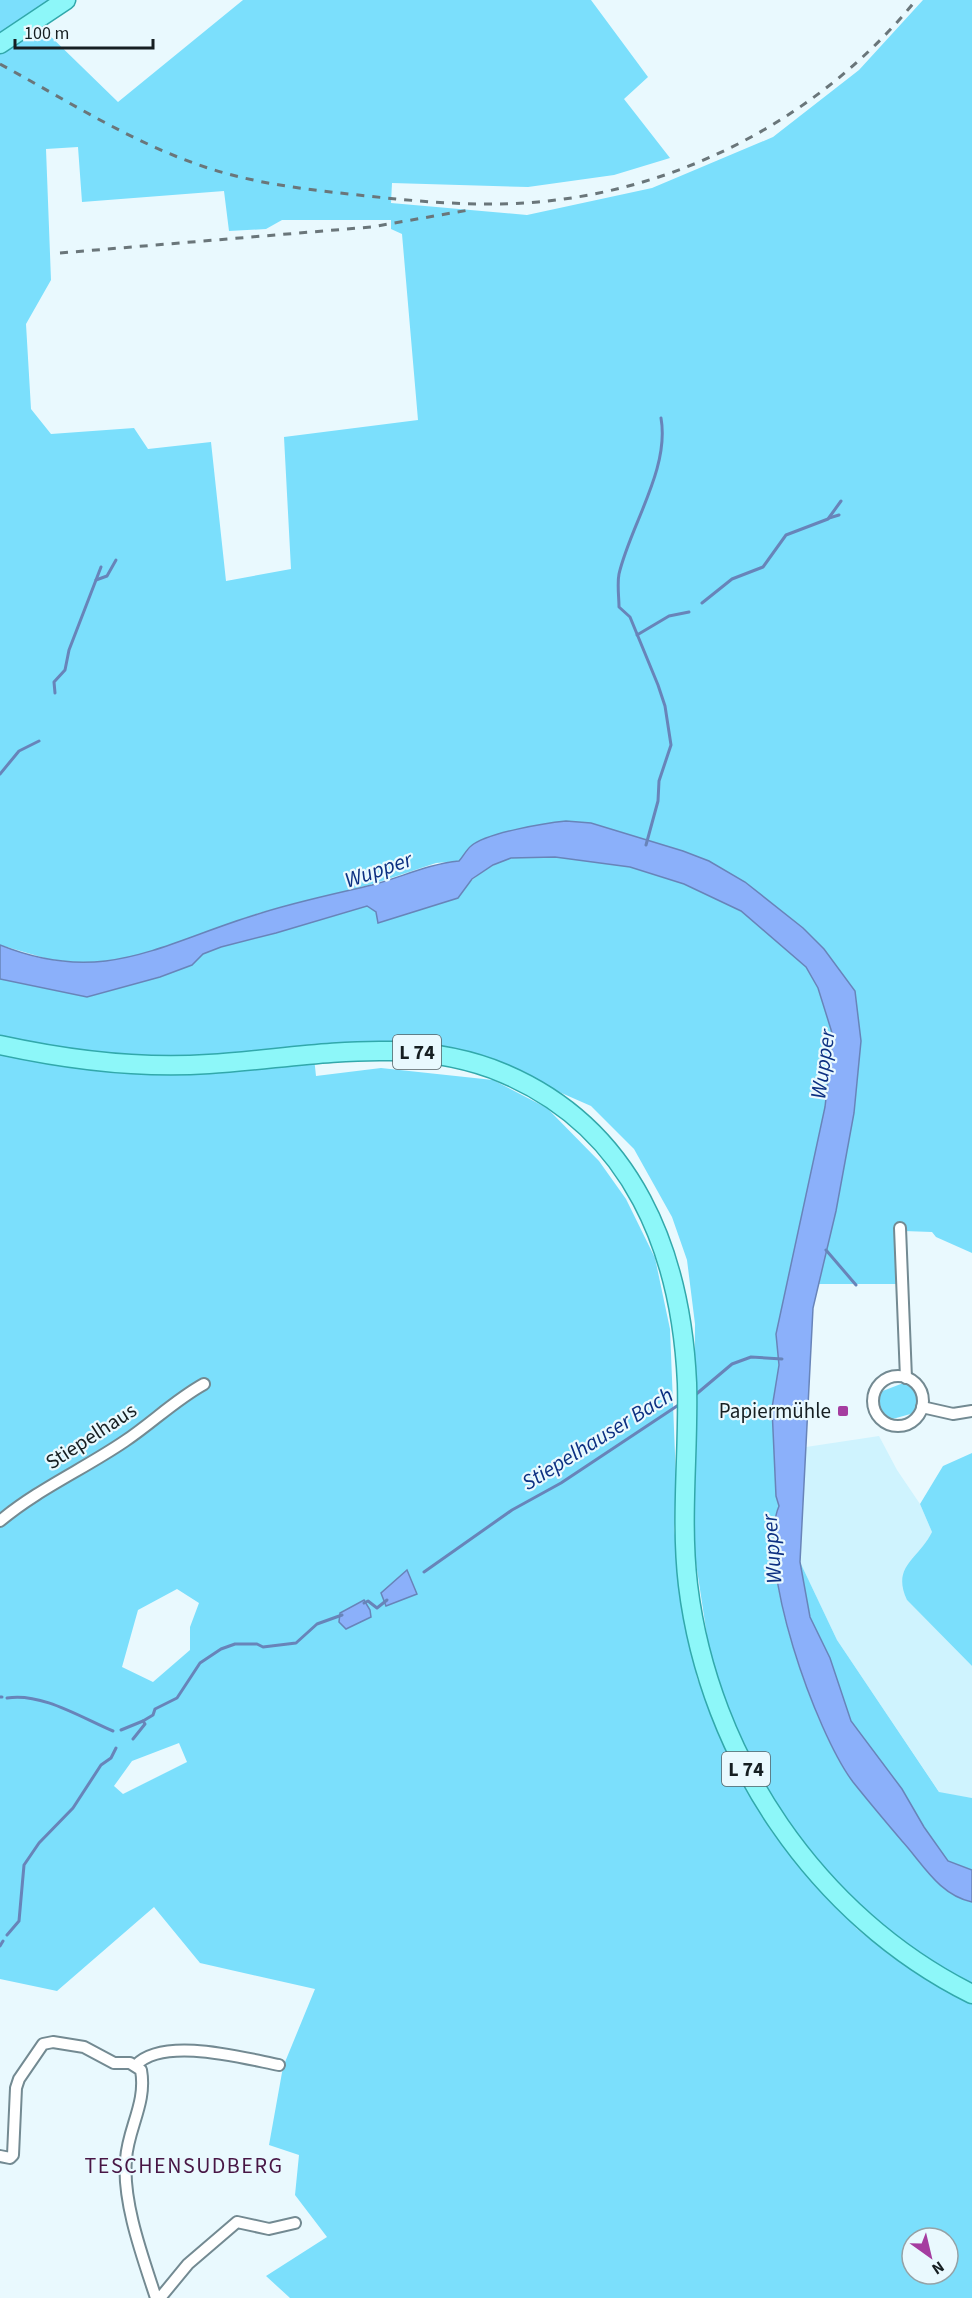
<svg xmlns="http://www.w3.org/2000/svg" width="972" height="2298" font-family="'Source Sans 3',sans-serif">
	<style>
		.built { fill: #cff3fe }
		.green { fill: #7bdffc; fill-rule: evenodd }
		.water { fill: #8bb0fa; stroke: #6884b9; stroke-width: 1.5 }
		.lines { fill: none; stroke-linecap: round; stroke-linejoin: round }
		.stream { stroke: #6884b9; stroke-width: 3 }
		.street-casing { stroke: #738a92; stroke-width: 14 }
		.primary-casing { stroke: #32a8ab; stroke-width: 21 }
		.street { stroke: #fff; stroke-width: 10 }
		.primary { stroke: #8df7f9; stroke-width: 18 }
		.rail { stroke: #6a767a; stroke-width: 3; stroke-dasharray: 8 8; stroke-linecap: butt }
		.poi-dot { fill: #a53da0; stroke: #e9f9fe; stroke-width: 2 }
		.labels { text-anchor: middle; stroke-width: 4.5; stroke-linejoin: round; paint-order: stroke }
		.shield { fill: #e9f9fe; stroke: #556064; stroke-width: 1.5 }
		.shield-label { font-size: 20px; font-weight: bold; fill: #161f22 }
		.poi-label { font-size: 21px; fill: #161f22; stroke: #e9f9fe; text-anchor: end }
		.street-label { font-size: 21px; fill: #161f22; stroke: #e9f9fe }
		.water-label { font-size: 22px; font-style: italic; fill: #0c3082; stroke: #e9f9fe }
		.neighbourhood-label { font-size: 22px; letter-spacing: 1.5px; fill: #481645; stroke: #e9f9fe }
	</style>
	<rect width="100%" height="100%" fill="#e9f9fe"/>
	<polygon class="built" points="879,1436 897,1470 920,1504 932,1532 926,1545 911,1561 907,1600 972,1666 972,1798 940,1793 837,1640 800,1562 806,1447"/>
	<g class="green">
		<path d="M0 0H53L36 11 43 29 118 102 243 0H591L648 77 624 99 670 158 614 175 528 187 392 183 391 203 527 215 652 188 773 137 859 70 923 0H972V1253L936 1237 932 1232 904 1231 903 1222 897 1226 898 1284H819L854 1113 861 1041 834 963 824 949 803 928 745 882 683 851 591 823 460 861 436 863 373 884 259 913 143 955 86 964 48 959 0 945ZM78 147 82 202 224 191 229 231 266 229 282 220H391V229L402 234 418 420 284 437 291 569 226 581 211 442 148 449 134 428 51 434 31 409 26 324 51 280 46 149Z"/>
		<path d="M518 857H555L630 867 684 884 741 911 806 967 818 988 833 1036 825 1107 776 1334 779 1365 772 1408 776 1496 779 1507C755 1563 816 1734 853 1782 869 1802 885 1821 902 1841 923 1864 939 1895 972 1902V1986L890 1934 805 1849 753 1767 712 1669 693 1543 695 1324 687 1260 672 1217 634 1149 591 1106 509 1070 313 1048 316 1076 381 1068 493 1080 547 1108 599 1161 626 1199 655 1258 670 1329 676 1479 674 1529 697 1678 732 1765 772 1832 857 1929 891 1956 972 2004V2298H290L266 2276 327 2237 295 2195 299 2155 269 2145 283 2067 315 1989 200 1963 154 1907 57 1991 0 1979V979L87 997 160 977 192 965 203 954 221 947 276 933 367 906 376 912 378 923C394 917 410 910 426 906 431 905 435 906 440 904 466 889 486 861 518 857ZM177 1589 199 1603 190 1627V1650L153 1682 122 1667 138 1610ZM179 1743 187 1762 123 1794 114 1786 132 1761ZM912 2238H948V2274H912Z"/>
		<path d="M906 1382C917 1391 921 1400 914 1413L889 1420 878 1405 880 1392Z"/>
		<path d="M972 1453V1666L907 1600C891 1566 919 1559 932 1532L920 1504 943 1466Z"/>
		<polygon points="800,1562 837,1640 939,1792 972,1798 972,1870 948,1861 924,1827 902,1789 851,1721 830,1658 810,1617"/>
	</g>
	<g class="water">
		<path d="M566 821 591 823 683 851 709 861 745 882 803 928 824 949 855 991 861 1041 854 1113 836 1211 813 1308 800 1562 810 1617 830 1658 851 1721 902 1789 924 1827 948 1861 972 1870V1902C939 1895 923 1864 902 1841 885 1821 869 1802 853 1782 816 1733 755 1563 779 1506L776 1496 772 1408 779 1365 776 1334 825 1107 833 1036 818 988 806 967 741 911 684 884 630 867 555 857 511 858 493 865 472 879 458 898 378 923 376 912 367 906 276 933 221 947 203 954 192 965 160 977 87 997 0 979V945C104 987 162 943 258 914 295 902 334 894 372 885 402 877 428 864 459 861 463 857 466 850 471 846 486 833 545 823 566 821Z"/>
		<polygon points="407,1570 417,1594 386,1606 381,1593"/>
		<polygon points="364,1600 370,1610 371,1617 346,1629 339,1622 340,1613"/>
	</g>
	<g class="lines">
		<g class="stream">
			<polyline points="829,518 839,515"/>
			<polyline points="96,580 107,576 116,560"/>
			<polyline points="702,603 732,579 763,567 786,535 828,519 841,501"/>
			<polyline points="637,635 669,616 689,612"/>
			<polyline points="55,693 54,682 65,670 69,650 101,567"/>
			<polyline points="0,774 19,751 39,741"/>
			<path d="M646 845 658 801 659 781 671 745 665 706 658 685 630 617 619 607C619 597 617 584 619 574 630 526 670 469 661 418"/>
			<polyline points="826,1250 856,1285"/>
			<polyline points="694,1396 732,1364 751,1357 782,1359"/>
			<polyline points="424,1572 512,1510 561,1483 680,1404"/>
			<polyline points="364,1603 368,1601 377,1608 387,1600"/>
			<polyline points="0,1697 2,1697"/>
			<path d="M7 1698C41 1692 82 1718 113 1731"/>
			<polyline points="121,1730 143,1721"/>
			<polyline points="133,1739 145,1724 143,1721 153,1715 155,1709 177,1698 200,1663 221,1649 235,1644 257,1644 263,1647 296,1643 317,1624 342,1615"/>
			<polyline points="7,1935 19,1921 24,1865 39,1843 73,1808 101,1765 111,1758 116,1748"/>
			<polyline points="0,1946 3,1941"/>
		</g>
		<g class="street-casing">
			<g id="street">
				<polyline points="900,1228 906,1378"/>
				<circle cx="898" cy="1401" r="25"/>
				<polyline points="922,1407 953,1414 972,1411"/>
				<path d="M0 1521C38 1489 84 1469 125 1441 152 1423 175 1400 204 1384"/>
				<path d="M136 2065C164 2036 243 2058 279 2065"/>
				<path d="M0 2156 10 2158 13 2155 16 2088 19 2079 43 2044 53 2042 84 2047 114 2063H130L141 2070C147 2103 128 2128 126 2159 122 2202 143 2258 156 2298"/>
				<polyline points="160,2298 188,2264 237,2222 269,2229 295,2223"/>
			</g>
		</g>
		<g class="primary-casing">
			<g id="primary">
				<polyline points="0,44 66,0"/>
				<path d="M0 1045C69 1060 138 1069 209 1064 307 1058 410 1033 505 1074 633 1129 681 1252 687 1383 689 1450 680 1518 688 1585 709 1757 817 1917 972 1994"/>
			</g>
		</g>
		<use href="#street" class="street"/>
		<use href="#primary" class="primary"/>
		<g class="rail">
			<path d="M0 64C68 101 134 144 208 168 260 185 313 190 367 196 424 202 481 207 538 202 685 189 824 114 916 0"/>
			<polyline points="60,253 371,227 469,210"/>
		</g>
	</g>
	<rect class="poi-dot" x="837" y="1405" width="12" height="12" rx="3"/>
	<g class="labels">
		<g class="shield">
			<rect x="393" y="1035" width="48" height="34" rx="4.5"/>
			<rect x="722" y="1752" width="48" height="34" rx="4.5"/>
		</g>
		<g class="shield-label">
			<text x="417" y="1059">L 74</text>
			<text x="746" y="1776">L 74</text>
		</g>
		<g class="poi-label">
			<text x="831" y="1418">Papiermühle</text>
		</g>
		<g class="street-label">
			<text transform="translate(91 1436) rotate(-33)" y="7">Stiepelhaus</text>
		</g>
		<g class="water-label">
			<text transform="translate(378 869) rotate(-19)" y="8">Wupper</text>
			<text transform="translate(822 1064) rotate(-82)" y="8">Wupper</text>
			<text transform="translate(597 1438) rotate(-32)" y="8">Stiepelhauser Bach</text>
			<text transform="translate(771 1549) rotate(-94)" y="8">Wupper</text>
		</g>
		<g class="neighbourhood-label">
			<text x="184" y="2173">TESCHENSUDBERG</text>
		</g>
	</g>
	<g transform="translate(930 2256) rotate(146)"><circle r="28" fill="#e9f9fe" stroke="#95a2a6" stroke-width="1.5"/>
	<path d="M0-4.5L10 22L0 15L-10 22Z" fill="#a53da0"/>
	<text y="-9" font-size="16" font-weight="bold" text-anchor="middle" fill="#161f22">N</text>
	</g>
	<path d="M15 39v9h138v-9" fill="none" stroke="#161f22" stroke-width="3"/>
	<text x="24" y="39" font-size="18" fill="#161f22" stroke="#e9f9fe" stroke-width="4.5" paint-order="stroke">100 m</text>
</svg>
